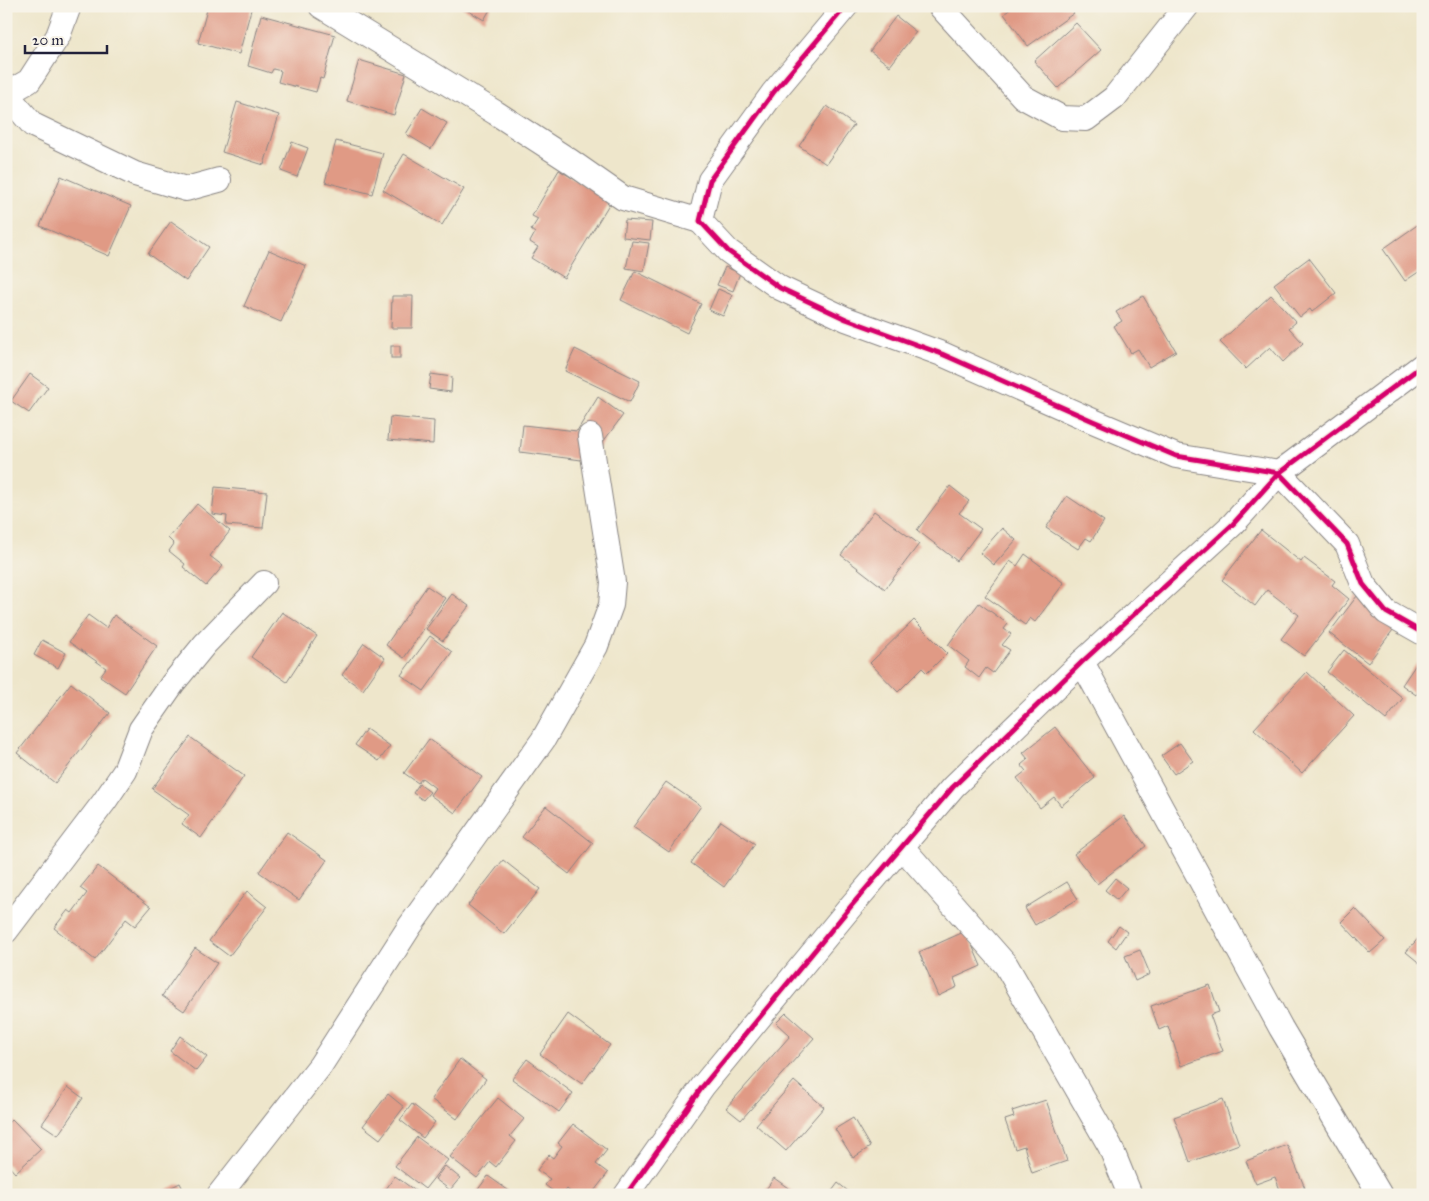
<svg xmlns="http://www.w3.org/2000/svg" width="1429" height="1201" font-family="'IM FELL Great Primer',serif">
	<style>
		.building { fill: #e09a85 }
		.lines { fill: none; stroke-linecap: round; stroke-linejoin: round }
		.minor-casing { stroke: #888483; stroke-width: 26 }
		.minor { stroke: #fff; stroke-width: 24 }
		.cycleway-casing { stroke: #f7f3e8; stroke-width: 8 }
		.cycleway { stroke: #d6006c; stroke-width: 5 }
	</style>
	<rect width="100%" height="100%" fill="#f7f3e8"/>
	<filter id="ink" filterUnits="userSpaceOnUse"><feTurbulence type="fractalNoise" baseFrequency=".02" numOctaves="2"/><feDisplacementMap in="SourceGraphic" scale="10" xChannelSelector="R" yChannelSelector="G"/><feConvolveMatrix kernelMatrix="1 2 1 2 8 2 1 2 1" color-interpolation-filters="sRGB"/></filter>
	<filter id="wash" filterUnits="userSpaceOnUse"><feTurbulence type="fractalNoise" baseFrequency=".0096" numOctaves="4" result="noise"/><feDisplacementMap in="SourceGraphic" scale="20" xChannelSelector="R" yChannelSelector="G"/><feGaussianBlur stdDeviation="1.12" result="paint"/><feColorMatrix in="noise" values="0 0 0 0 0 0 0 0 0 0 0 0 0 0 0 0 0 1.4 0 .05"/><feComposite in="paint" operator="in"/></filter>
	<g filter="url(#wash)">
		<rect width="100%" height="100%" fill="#eee6cb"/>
		<g id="blocks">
			<g class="building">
				<polygon points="208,6 252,6 239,54 198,43"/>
				<polygon points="460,6 492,6 484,20"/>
				<polygon points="1014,6 1069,6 1074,13 1028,46 1004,14"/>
				<polygon points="261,15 335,35 323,79 320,78 316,92 278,82 281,71 273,69 271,73 248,66"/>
				<polygon points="896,16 916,32 890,66 870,51"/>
				<polygon points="1076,23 1101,50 1058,88 1034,61"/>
				<polygon points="359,60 406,74 394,115 347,101"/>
				<polygon points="237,102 279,115 264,165 222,152"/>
				<polygon points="827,106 854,125 826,164 799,146"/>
				<polygon points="422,108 447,123 431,149 406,134"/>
				<polygon points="336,141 383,153 372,194 325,182"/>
				<polygon points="292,142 308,148 297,177 281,171"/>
				<polygon points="404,154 464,189 442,225 383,190"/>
				<polygon points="559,170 611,201 564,278 531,258 538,247 530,242 535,233 531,230 538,219 532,216"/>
				<polygon points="61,176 131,206 109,256 40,226"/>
				<polygon points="625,220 652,222 650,240 623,237"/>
				<polygon points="171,221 209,247 186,281 148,254"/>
				<polygon points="1423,221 1423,269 1405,281 1383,249"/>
				<polygon points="632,241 649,243 644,271 626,268"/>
				<polygon points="269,250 306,266 281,322 244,306"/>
				<polygon points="1309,258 1336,293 1312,312 1310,309 1300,317 1274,284"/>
				<polygon points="725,267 740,273 733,291 717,285"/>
				<polygon points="635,271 701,304 687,333 621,300"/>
				<polygon points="718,289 732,295 723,316 709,310"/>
				<polygon points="1271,295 1296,322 1289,328 1303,343 1283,362 1270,347 1246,369 1220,342"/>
				<polygon points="392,296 413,296 412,328 391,328"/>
				<polygon points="1143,296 1176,351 1149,367 1138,349 1131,353 1114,326 1122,321 1116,312"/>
				<rect x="391" y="346" width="9" height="12"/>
				<polygon points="575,349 640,381 630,402 565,371"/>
				<polygon points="30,374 48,387 29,413 11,401"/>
				<polygon points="431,374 452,377 451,392 429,389"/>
				<polygon points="598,397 623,415 589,461 520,452 523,425 577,431"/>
				<polygon points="390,417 434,421 433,444 388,440"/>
				<polygon points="950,486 969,501 959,513 981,529 957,561 917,530"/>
				<polygon points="215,487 267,492 263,528 226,525 227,516 212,514"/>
				<polygon points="1067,496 1104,521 1091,541 1086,538 1078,549 1046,528"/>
				<polygon points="197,504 230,531 210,556 223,566 206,586 183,567 185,564 169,551 174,544 168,538"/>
				<polygon points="874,511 919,544 885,589 841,555"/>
				<polygon points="1002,528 1016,540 994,565 980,553"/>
				<polygon points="1261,530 1301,562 1304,558 1335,581 1332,585 1349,599 1304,656 1281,639 1299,615 1267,590 1255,606 1222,580"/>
				<polygon points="1025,554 1064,583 1035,622 1030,618 1025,625 985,596 1010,561 1017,566"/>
				<polygon points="427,586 445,598 404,658 386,645"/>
				<polygon points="452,594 469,606 443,641 426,629"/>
				<polygon points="1357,596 1396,626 1368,663 1329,633"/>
				<polygon points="979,603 1008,624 1004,629 1011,634 1002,645 1010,650 993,673 986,668 979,678 965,667 969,661 948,645"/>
				<polygon points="282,612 317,636 287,682 251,657"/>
				<polygon points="88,615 106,628 114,615 157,646 125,693 100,676 106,668 69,642"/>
				<polygon points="914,620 947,653 927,673 922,668 898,692 870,663"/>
				<polygon points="430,636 452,652 424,691 401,675"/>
				<polygon points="42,640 66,653 58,668 34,655"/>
				<polygon points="364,643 385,658 363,690 342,675"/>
				<polygon points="1344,650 1403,698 1386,720 1327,672"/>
				<polygon points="1423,654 1423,686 1416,695 1402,685"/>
				<polygon points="1307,672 1354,716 1302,773 1254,729"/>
				<polygon points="71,683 110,713 55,783 17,753"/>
				<polygon points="1055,727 1095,778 1061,806 1054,797 1040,808 1017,778 1026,771 1021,765 1028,759 1023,753"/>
				<polygon points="366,729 390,746 379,761 355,745"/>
				<polygon points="190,737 244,776 201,838 182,824 189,815 152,789"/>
				<polygon points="429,739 482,777 455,813 430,795 435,788 422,778 418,783 404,773"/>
				<polygon points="1180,743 1193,761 1174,774 1161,756"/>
				<polygon points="666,782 701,806 669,852 633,827"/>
				<polygon points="419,784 430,792 423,800 413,793"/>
				<polygon points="546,806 593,843 569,874 522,837"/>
				<polygon points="1124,816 1146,846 1097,884 1074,854"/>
				<polygon points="721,821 755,844 724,887 691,863"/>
				<polygon points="287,832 327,860 299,900 259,872"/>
				<polygon points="503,860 540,889 504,934 468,905"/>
				<polygon points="98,866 151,907 135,926 126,919 95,960 54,928 68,910 72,913 87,893 80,888"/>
				<polygon points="1115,878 1127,888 1117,900 1105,890"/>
				<polygon points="1067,882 1078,899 1035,925 1025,908"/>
				<polygon points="247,891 267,907 229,956 209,941"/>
				<polygon points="1355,908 1385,940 1370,953 1341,922"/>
				<polygon points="1119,926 1127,932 1116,948 1108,941"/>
				<polygon points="966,931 981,966 954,978 957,987 938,996 919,952"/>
				<polygon points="1423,933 1423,966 1406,952"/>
				<polygon points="195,948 217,963 184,1011 162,996"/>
				<polygon points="1140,950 1150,974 1135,981 1125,956"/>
				<polygon points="1210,985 1219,1012 1210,1015 1223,1051 1181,1066 1168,1026 1159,1030 1151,1006"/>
				<polygon points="786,1013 814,1038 741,1120 726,1108 790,1036 776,1023"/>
				<polygon points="568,1014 610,1045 582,1084 540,1054"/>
				<polygon points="180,1036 207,1057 196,1071 170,1051"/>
				<polygon points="460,1059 486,1079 457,1119 431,1099"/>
				<polygon points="527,1059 573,1093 559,1112 512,1079"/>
				<polygon points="794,1081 824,1107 786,1151 756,1125"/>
				<polygon points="68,1087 83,1098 58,1135 42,1124"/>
				<polygon points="388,1094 404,1107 380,1139 363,1126"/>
				<polygon points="498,1098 524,1119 510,1136 516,1141 496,1167 490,1162 477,1178 450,1157"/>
				<polygon points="1223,1099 1239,1144 1190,1162 1174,1117"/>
				<polygon points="1046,1100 1067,1161 1032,1173 1024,1146 1015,1149 1005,1120 1014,1117 1012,1111"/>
				<polygon points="412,1104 435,1122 423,1138 400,1120"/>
				<polygon points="853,1118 870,1147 853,1158 835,1129"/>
				<polygon points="12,1119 41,1149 15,1173 6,1163 6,1125"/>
				<polygon points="573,1124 607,1150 596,1164 608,1173 591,1195 574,1195 567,1189 562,1195 558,1195 545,1185 550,1179 537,1170 549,1155 553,1158 562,1146 558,1143"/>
				<polygon points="417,1137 448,1160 425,1189 395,1166"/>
				<polygon points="1287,1145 1305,1188 1289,1195 1282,1195 1275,1177 1256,1184 1246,1161"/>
				<polygon points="445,1166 460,1178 450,1190 435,1179"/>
				<polygon points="395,1176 421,1195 382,1195"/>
				<polygon points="488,1176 515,1195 474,1195"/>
				<polygon points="774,1178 798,1195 762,1195"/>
				<polygon points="180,1183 186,1195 156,1195"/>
				<polygon points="838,1183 853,1195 829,1195"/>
			</g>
		</g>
	</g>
	<g filter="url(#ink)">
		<use href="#blocks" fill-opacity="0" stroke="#888483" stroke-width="1"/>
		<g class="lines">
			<g class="minor-casing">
				<g id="minor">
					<polyline points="321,6 496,113 570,161 623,198 700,221"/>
					<polyline points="846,6 773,93 710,180 700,221 728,251 780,288 846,319 942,354 1093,421 1176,456 1279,473 1347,544 1363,584 1386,612 1423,633"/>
					<polyline points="940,6 1023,97 1062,118 1086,119 1114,98 1187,6"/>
					<polyline points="6,94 33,125 135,174 186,189 219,180"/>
					<polyline points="6,94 29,81 58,36 69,6"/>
					<polyline points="1082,662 1281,1028 1380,1195"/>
					<polyline points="902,847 1006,965 1110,1146 1130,1195"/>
					<polyline points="6,931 104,802 125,771 141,729 173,683 205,644 264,583"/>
					<polyline points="219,1195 320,1066 410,926 543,740 596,646 611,605 613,582 590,436"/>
					<polyline points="626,1195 703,1086 852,905 953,787 1082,662 1233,524 1279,473 1423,365"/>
				</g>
			</g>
			<use href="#minor" class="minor"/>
			<g class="cycleway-casing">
				<g id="cycleway">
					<polyline points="846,6 773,93 710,180 700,221 728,251 780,288 846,319 942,354 1093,421 1176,456 1279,473 1347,544 1363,584 1386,612 1423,633"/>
					<polyline points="626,1195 703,1086 852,905 953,787 1082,662 1233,524 1279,473 1423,365"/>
				</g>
			</g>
			<use href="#cycleway" class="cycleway"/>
		</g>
	</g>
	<rect width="1429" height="1201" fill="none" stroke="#f7f3e8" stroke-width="25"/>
	<path d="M25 45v8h82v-8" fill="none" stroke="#22223b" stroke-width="2.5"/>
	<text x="32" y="45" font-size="15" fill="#22223b" stroke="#f7f3e8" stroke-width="4" paint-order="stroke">20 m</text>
</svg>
